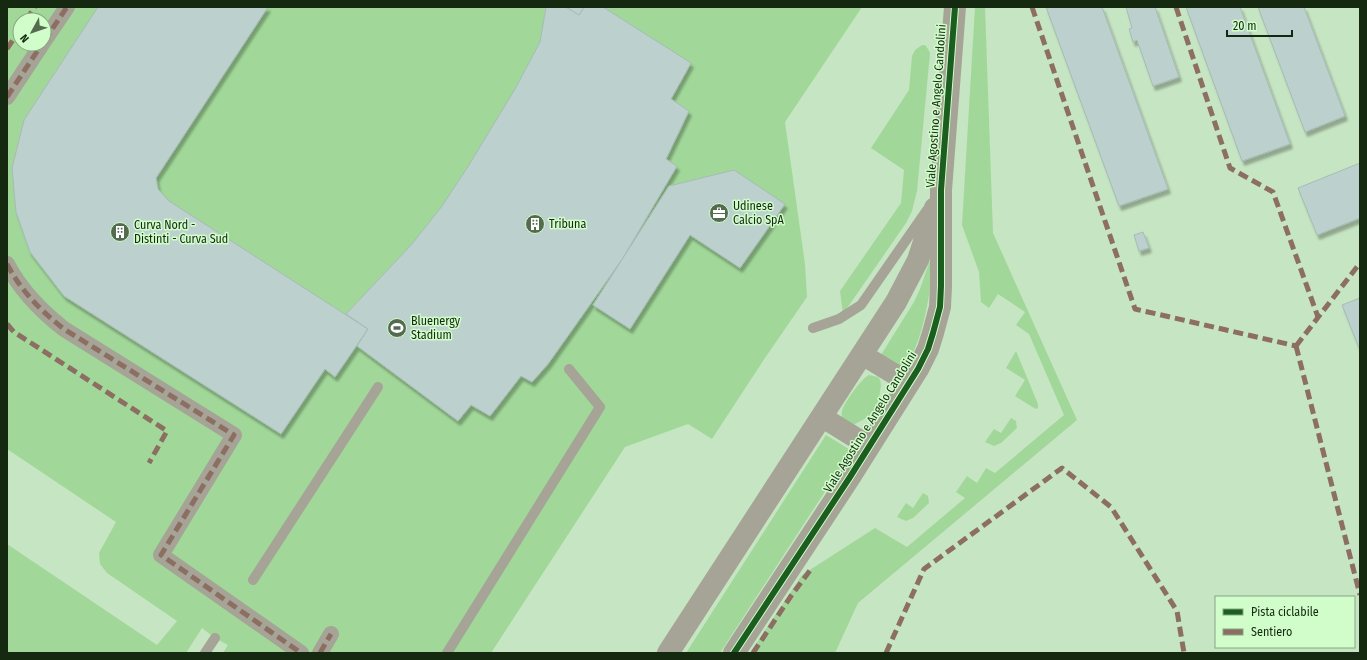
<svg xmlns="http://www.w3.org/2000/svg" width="1367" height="660" font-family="'Fira Sans Condensed',sans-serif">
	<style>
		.green { fill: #a1d899; fill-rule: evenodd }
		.building { fill: #bcd1cd; stroke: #a6bbb6; filter: url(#shadow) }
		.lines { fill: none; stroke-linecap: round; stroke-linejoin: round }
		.service { stroke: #a5a496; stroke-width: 10 }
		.pedestrian { stroke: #a5a496; stroke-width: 16 }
		.minor { stroke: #a5a496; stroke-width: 21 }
		.tertiary { stroke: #a5a496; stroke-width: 22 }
		.quiet { stroke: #8d6e63; stroke-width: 5; stroke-dasharray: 10 5; stroke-linecap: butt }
		.cycleway-casing { stroke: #d1fdca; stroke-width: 8 }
		.cycleway { stroke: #1b5e20; stroke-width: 6 }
		.labels { text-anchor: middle; stroke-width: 3; stroke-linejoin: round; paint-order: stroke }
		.street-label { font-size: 12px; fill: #152911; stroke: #d1fdca }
		.poi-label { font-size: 12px; fill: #152911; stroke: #d1fdca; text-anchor: start }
	</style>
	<defs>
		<filter id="shadow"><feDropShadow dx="2.5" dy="4.5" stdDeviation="1" flood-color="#0004"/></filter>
	</defs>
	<rect width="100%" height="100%" fill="#c6e5c2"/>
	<g class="green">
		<path d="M7 7H862L785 122 805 264 807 297 765 358 712 439 688 424 625 447 491 653H223L228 645 215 638 202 628 186 653H7V544L157 645 177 621 107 573 100 564 99 553 116 522 7 449ZM20 20H44V44H20Z"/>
		<polygon points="975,7 985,7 993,233 1077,420 858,603 835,653 750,653 802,575 875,528 907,547 965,498 956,492 967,476 977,483 986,468 995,473 1064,415 1029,334 1016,325 1025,312 998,294 989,308 981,302 979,272 962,225"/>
		<polygon points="922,45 925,45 928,49 930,53 917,191 912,211 906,223 843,314 840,291 901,203 904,170 871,148 909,90 912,56 915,50"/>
		<path d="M935 246C930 289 927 331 905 369L881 355 914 302 920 289Z"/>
		<polygon points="1016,351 1038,404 1038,408 1036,409 1034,408 1015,396 1025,380 1006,368"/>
		<path d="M869 375 878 377C882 382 881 386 880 392 876 415 872 415 853 425L843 421C842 418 841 415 842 411 844 403 861 379 869 375Z"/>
		<polygon points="1011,418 1016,421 1017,428 1001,443 994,446 985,442 994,429 1001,433"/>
		<polygon points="826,435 852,451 839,470 720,653 686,653"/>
		<polygon points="923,493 928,496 929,503 913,518 906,521 897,517 906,503 913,508"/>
	</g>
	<g class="building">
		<polygon points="98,7 268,7 156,178 158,189 169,201 368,329 335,377 325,369 281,434 64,296 30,252 16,212 12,168 24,120"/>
		<polygon points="546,7 566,7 579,15 584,7 603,7 691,63 671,99 689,111 666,159 677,166 623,258 548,364 532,382 521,376 490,416 471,405 458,421 357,346 368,329 346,314 412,244 442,206 469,165 515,89 540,42"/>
		<polygon points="566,7 584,7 579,15"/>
		<polygon points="1046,7 1102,7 1168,189 1119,206"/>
		<polygon points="1126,7 1155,7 1179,77 1153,86 1137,40 1133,42 1129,29 1132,28"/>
		<polygon points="1186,7 1240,7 1290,144 1242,161"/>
		<polygon points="1258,7 1304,7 1345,116 1305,132"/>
		<polygon points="1360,163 1360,218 1317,235 1298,188"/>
		<polygon points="734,170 785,204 740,268 690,235 630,329 593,305 669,186"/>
		<polygon points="1143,232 1149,248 1139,251 1134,235"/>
		<polygon points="1360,298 1360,348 1359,348 1342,305"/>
	</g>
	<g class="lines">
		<g class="service">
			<polyline points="813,328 839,319 861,305 927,210"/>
			<polyline points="253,580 378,387"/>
			<polyline points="205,653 215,638"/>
			<polyline points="447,653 600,407 569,369"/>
		</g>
		<g class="pedestrian">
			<polyline points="44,41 67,7"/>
			<polyline points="7,97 42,44"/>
			<path d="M7 264C21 291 41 311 64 329L234 435 161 555 301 653"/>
			<polyline points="320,653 331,634"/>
		</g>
		<g class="minor">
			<polyline points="863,355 909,383"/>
			<polyline points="822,417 869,446"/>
		</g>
		<g class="tertiary">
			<polyline points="668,653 896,302 918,260 935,208"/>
			<polyline points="734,653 850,477 918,369 928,349 933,333 940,307 941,286 941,190 955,7"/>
		</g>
		<g class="quiet">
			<polyline points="1032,7 1135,309 1296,346"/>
			<polyline points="1176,7 1230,168 1273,192 1318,317"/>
			<polyline points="26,20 35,7"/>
			<polyline points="44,41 67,7"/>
			<polyline points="7,49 20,29"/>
			<polyline points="7,97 42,44"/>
			<path d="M7 264C21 291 41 311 64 329L234 435 161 555 301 653"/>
			<polyline points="7,324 14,332 167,431 149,463"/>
			<polyline points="1296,346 1360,595"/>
			<polyline points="1296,346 1360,263"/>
			<polyline points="320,653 331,634"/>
			<polyline points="753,653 791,596 811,569"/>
			<polyline points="886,653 924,569 1062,468 1111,507 1177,611 1184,653"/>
		</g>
		<g class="cycleway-casing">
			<polyline id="cycleway" points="734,653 850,477 918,369 928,349 933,333 940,307 941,286 941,190 955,7"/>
		</g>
		<use href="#cycleway" class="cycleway"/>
	</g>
	<defs>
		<g id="office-disc" transform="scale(1)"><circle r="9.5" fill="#536b4f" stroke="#d1fdca"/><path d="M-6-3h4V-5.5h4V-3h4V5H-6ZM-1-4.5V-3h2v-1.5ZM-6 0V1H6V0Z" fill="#fff"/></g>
		<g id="building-disc" transform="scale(1)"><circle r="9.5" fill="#536b4f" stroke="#d1fdca"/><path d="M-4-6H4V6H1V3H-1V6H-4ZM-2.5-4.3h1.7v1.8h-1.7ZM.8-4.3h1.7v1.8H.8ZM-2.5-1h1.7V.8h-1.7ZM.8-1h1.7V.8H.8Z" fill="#fff"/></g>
		<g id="stadium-disc" transform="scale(1)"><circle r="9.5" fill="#536b4f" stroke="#d1fdca"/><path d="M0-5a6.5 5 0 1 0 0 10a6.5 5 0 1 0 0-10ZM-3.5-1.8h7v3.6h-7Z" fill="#fff"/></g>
	</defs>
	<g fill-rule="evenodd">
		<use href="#office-disc" x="719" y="213"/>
		<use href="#building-disc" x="535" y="224"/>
		<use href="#building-disc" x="120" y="232"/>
		<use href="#stadium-disc" x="397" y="328"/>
	</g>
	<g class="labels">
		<g class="street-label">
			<text transform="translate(936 106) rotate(-86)" y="4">Viale Agostino e Angelo Candolini</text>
			<text transform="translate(870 422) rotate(-58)" y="4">Viale Agostino e Angelo Candolini</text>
		</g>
		<g class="poi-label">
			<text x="733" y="210">Udinese<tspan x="733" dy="14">Calcio SpA</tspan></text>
			<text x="549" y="228">Tribuna</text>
			<text x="134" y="229">Curva Nord -<tspan x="134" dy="14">Distinti - Curva Sud</tspan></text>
			<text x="411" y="325">Bluenergy<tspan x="411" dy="14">Stadium</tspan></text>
		</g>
	</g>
	<rect width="1367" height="660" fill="none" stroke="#152911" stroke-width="16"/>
	<rect x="1215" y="596" width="140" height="52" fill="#d1fdca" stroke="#86a880"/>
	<rect x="1223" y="609" width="20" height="6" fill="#1b5e20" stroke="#86a880"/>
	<text x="1251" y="616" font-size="12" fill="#152911">Pista ciclabile</text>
	<rect x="1223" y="629" width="20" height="6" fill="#8d6e63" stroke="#86a880"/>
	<text x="1251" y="636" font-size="12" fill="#152911">Sentiero</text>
	<g transform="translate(32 32) rotate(230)"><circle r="19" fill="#d1fdca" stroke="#86a880"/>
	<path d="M0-3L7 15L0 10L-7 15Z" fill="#536b4f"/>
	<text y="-6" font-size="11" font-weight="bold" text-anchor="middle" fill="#152911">N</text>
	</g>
	<path d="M1227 30v6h65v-6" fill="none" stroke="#152911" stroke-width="2"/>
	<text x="1233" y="30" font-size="12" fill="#152911" stroke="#d1fdca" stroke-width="3" paint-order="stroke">20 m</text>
</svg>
